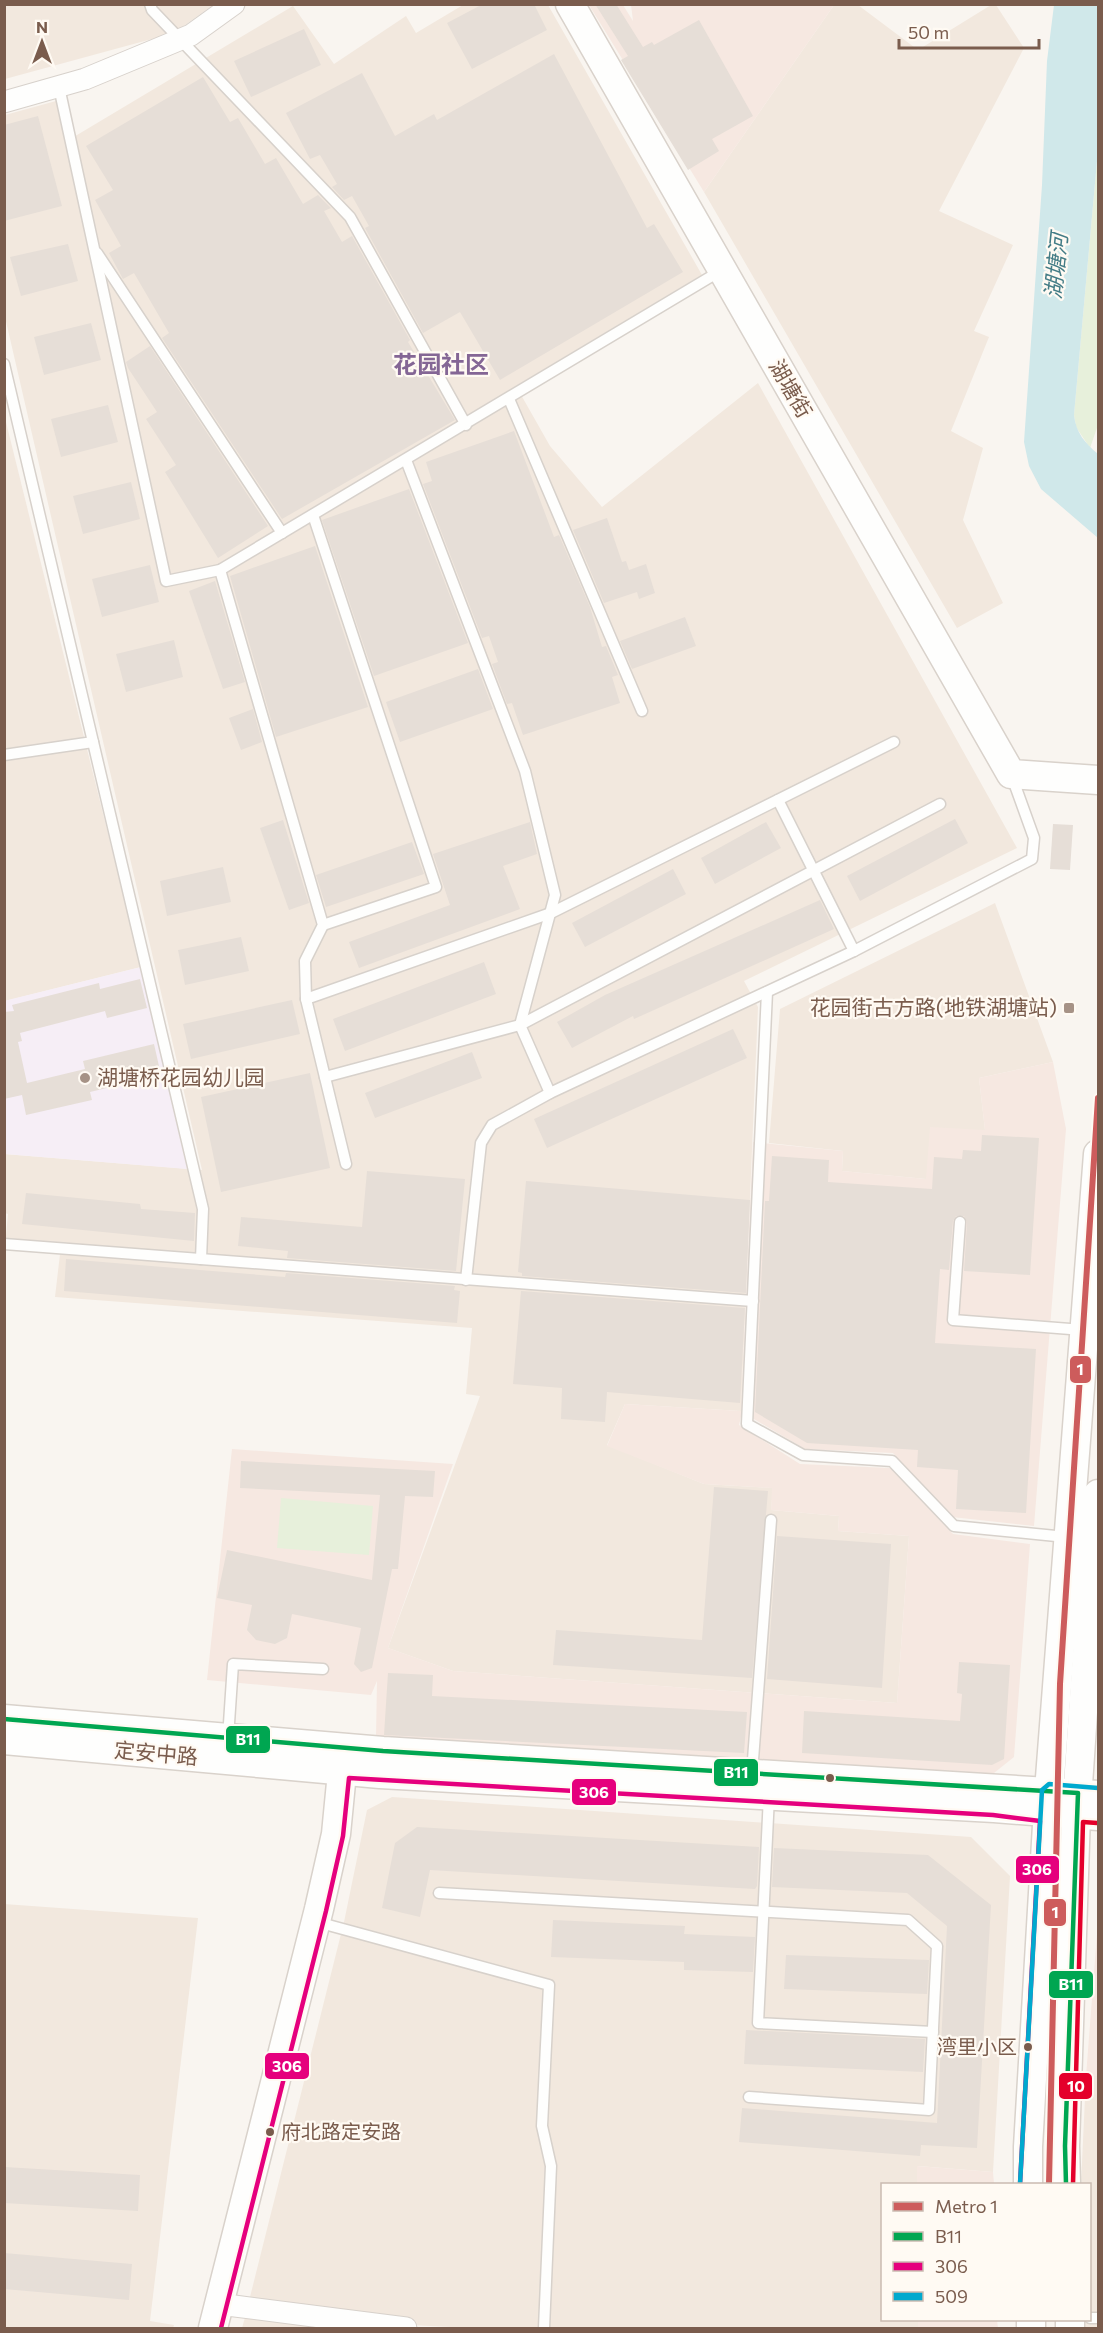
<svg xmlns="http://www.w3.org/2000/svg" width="1103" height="2333" font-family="Commissioner,'Noto Sans SC',sans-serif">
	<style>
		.residential { fill: #f2e8de }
		.commercial { fill: #f6e8e1 }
		.education { fill: #f6eef6 }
		.green { fill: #e7f0db }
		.water { fill: #d0e8ea }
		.building { fill: #e6ded7 }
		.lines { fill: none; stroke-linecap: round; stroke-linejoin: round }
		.lane-casing { stroke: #d7d1cb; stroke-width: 13 }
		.street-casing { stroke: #d7d1cb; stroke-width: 23 }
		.secondary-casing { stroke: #d9d2cb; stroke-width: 31 }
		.lane { stroke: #fefefd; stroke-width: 10 }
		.street { stroke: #fefefd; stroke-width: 21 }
		.secondary { stroke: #fefefd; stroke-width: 28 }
		.bus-1-casing { stroke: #fffaf3; stroke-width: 9 }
		.bus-2-casing { stroke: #fffaf3; stroke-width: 9 }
		.bus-3-casing { stroke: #fffaf3; stroke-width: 9 }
		.bus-4-casing { stroke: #fffaf3; stroke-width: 9 }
		.bus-1 { stroke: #00a651; stroke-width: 4.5 }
		.bus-2 { stroke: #e5007d; stroke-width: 4.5 }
		.bus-3 { stroke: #00a9ce; stroke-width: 4.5 }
		.bus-4 { stroke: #e4002b; stroke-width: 4.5 }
		.metro-1-casing { stroke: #fffaf3; stroke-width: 10 }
		.metro-1 { stroke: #cd5c5c; stroke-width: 6 }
		.poi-dot { fill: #a69286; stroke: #fffaf3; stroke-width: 2 }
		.bus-dot { fill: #7a5c4d; stroke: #fffaf3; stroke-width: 2 }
		.labels { text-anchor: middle; stroke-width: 4.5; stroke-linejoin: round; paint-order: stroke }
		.bus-label { font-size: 20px; fill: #7a5c4d; stroke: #fffaf3; text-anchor: end }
		.street-label { font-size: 21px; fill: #7a5c4d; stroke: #fffaf3 }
		.poi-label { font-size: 21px; fill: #7a5c4d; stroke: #fffaf3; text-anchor: end }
		.water-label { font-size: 22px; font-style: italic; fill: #437c86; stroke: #fffaf3 }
		.quarter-label { font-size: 24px; font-weight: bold; fill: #846695; stroke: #fffaf3 }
		.line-badge { stroke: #fffaf3; stroke-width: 2 }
		.badge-label { font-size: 16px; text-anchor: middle; font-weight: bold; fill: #fff }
	</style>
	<rect width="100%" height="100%" fill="#f9f5f0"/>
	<g class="residential">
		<polygon points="5,5 213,5 174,33 5,79"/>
		<polygon points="463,5 548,5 702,275 516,386 550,446 602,507 758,383 1017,848 744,981 758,1007 741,1411 625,1404 607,1445 704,1484 773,1488 771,1510 839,1516 838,1531 909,1536 897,1703 453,1671 388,1648 480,1396 466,1394 472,1328 55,1297 60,1254 5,1246 8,1214 5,1213 4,1154 202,1170 5,317 5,115 56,101 67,141 293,6 334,64 406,16 416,33"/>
		<polygon points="834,5 858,5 918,50 991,5 996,5 1024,48 939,211 1013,245 974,331 989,337 951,431 983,448 963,520 1003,603 957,628 704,192"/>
		<polygon points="4,414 141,967 5,1001 4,1001"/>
		<polygon points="995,903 1053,1062 979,1078 985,1130 926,1179 842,1171 843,1151 769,1143 780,1009"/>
		<polygon points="392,1797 971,1837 1010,1876 993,2172 918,2166 917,2184 882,2184 882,2320 918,2320 918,2328 470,2328 410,2325 250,2297 344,1922 367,1810"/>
		<polygon points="4,1904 198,1918 150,2321 174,2325 173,2328 5,2328"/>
		<polygon points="1086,2076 1098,2076 1098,2328 1083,2328 1083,2320 1090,2320 1090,2184 1081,2184"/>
		<polygon points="246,2314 355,2328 242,2328"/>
	</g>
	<g class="commercial">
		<polygon points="589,5 623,5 633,21 631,5 834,5 704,192"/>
		<polygon points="1053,1062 1066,1129 1034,1526 952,1517 893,1453 805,1449 742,1412 739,1425 800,1464 890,1468 953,1534 1030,1544 1014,1757 989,1777 376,1737 377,1681 371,1695 207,1680 232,1449 453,1464 388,1648 453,1671 897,1703 909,1536 838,1531 839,1516 771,1510 772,1488 704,1484 607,1446 625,1404 741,1411 753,1142 843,1151 842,1171 926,1179 930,1127 985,1130 979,1078"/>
		<polygon points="1098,1921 1098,2076 1086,2076"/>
		<polygon points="917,2166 993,2172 994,2184 917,2184"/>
		<polygon points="918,2320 997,2320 998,2328 918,2328"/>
	</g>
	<polygon class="education" points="141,967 187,1169 5,1154 4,1001"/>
	<g class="green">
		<polygon points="1098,150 1098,425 1090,448 1076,427 1074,415"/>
		<polygon points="281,1498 373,1506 369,1555 277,1548"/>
	</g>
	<path class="water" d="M1054 5H1098V150L1074 415C1076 433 1085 443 1098 454V538L1041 489 1029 466 1024 442 1042 185 1047 61Z"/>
	<g class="building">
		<polygon points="483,4 534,4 547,30 472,69 447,23"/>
		<polygon points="595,4 616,4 643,47 652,42 654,45 699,20 753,116 712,139 719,151 688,170 621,60 628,56"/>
		<polygon points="304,29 321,65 251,97 234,61"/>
		<polygon points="554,54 647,228 654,224 683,272 500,380 460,312 423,333 365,228 369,226 352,196 344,200 332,187 337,184 320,155 310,159 286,113 362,73 395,136 434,114 437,120"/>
		<polygon points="203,77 230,122 238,118 265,164 276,158 303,204 318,195 331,208 324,211 342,242 352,236 410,340 408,342 455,420 282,519 162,338 169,333 134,273 123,279 109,253 121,246 95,200 113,190 86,146"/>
		<polygon points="38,116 62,206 4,221 4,125"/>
		<polygon points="68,244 78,281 21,296 10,257"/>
		<polygon points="91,323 101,360 44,375 34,337"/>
		<polygon points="150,346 268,526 218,558 165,472 176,465 146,419 157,412 128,368 126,362"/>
		<polygon points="108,405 118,442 61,457 51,419"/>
		<polygon points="514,431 554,537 559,535 590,607 602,647 606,646 618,675 612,677 620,703 523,735 512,703 507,704 492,664 498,662 489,636 482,638 423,484 432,481 426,462"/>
		<polygon points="131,482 140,519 83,534 73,496"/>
		<polygon points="409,489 468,643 374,676 322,520"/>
		<polygon points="607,518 622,562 626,561 629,570 646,564 655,593 639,599 637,592 604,603 573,530"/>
		<polygon points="315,546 368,707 276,737 230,576"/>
		<polygon points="150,565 159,602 102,617 92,579"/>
		<polygon points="215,581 245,682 223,689 189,591"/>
		<polygon points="685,617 696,646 632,669 620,641"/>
		<polygon points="174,640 183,677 126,692 116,654"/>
		<polygon points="478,669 493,709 400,742 386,702"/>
		<polygon points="253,709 262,742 241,750 229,718"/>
		<polygon points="955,819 968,843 860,901 847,876"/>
		<polygon points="283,820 309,903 289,910 260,828"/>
		<polygon points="530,822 537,854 503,866 520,909 359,968 349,942 450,905 433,854"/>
		<polygon points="766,822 781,848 715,884 701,858"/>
		<polygon points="1053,824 1073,825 1070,870 1050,869"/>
		<polygon points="412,842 424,874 326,907 316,875"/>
		<polygon points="223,867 231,902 167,916 160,881"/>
		<polygon points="673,869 686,894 585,947 572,923"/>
		<polygon points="820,900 834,929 634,1019 633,1016 572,1048 557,1022 605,995"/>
		<polygon points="241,937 249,971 185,985 178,950"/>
		<polygon points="484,962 496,994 345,1051 333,1019"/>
		<polygon points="140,979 147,1008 107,1018 105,1011 20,1033 22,1041 18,1042 27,1083 85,1069 83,1061 154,1044 161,1075 90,1092 92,1100 26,1115 22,1095 4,1099 4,1012 14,1011 12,1005 99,983 100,989"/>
		<polygon points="292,1000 300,1034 191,1059 183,1024"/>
		<polygon points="733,1029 747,1058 547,1148 534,1119"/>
		<polygon points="472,1052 482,1078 375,1118 365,1093"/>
		<polygon points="310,1073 330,1168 221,1192 201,1097"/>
		<polygon points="982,1135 1039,1138 1030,1275 964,1271 967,1222 964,1216 956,1216 953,1221 949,1270 940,1269 935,1343 1036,1349 1026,1513 956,1509 958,1470 917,1467 918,1450 807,1443 755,1412 765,1201 769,1201 772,1156 829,1160 828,1182 932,1189 934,1157 962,1159 963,1150 981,1151"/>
		<polygon points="367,1171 465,1179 456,1271 287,1258 288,1251 238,1246 241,1217 362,1227"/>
		<polygon points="526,1181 750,1200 746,1293 522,1276 522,1273 518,1272"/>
		<polygon points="26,1193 140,1204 141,1209 195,1213 194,1241 22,1224"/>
		<polygon points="66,1259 285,1277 286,1273 455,1286 454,1290 460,1291 457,1323 64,1291"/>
		<polygon points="521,1291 745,1308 740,1403 607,1392 605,1422 561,1419 562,1388 513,1384"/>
		<polygon points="241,1461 435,1471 433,1497 405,1496 398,1569 392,1569 372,1668 361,1672 354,1664 361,1628 292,1614 287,1638 275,1644 256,1640 247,1630 252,1605 217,1598 227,1550 372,1580 380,1495 240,1488"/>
		<polygon points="714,1487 768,1491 752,1678 553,1665 556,1630 702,1640"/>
		<polygon points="777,1536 891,1544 882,1688 767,1679"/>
		<polygon points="959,1662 1010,1665 1004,1759 992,1765 802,1753 804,1711 960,1721 962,1694 957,1693"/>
		<polygon points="388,1673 433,1675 432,1696 747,1712 744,1753 384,1735"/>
		<polygon points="417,1827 759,1847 757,1886 755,1889 430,1870 420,1917 382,1908 395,1843"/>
		<polygon points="774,1848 928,1855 991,1905 977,2148 921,2145 920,2156 739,2142 742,2108 937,2123 947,1926 907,1893 772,1887"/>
		<polygon points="553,1920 685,1926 684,1934 755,1937 753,1972 684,1970 684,1962 551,1957"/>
		<polygon points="786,1955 929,1960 927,1994 784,1989"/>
		<polygon points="746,2030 925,2039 923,2072 744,2064"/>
		<polygon points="4,2167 140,2175 138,2211 4,2203"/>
		<polygon points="4,2253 132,2264 129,2300 4,2289"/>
	</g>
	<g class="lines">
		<g class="lane-casing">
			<g id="lane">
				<polyline points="150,4 152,10 350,217 466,425"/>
				<polyline points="59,87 166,581 220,570 722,270"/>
				<polyline points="97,253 282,533"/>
				<polyline points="4,364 203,1209 201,1259"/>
				<polyline points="509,399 642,711"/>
				<polyline points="406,460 525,771 555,895 520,1025 550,1093"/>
				<polyline points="313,515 436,887 323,925"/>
				<polyline points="220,570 323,925 305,961 306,999 346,1164"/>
				<polyline points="4,755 93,742"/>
				<polyline points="778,800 854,951"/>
				<polyline points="767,992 747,1424 803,1455 892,1461 954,1526 1066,1537"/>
				<polyline points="306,999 551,913 894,742"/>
				<polyline points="325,1077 520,1025 940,804"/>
				<polyline points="960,1222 953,1320 1083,1330"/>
				<polyline points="4,1244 753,1301"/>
				<polyline points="466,1280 481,1143 492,1125 550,1093 854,951 1032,859 1034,838 1012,777"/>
				<polyline points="228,1738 233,1664 323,1669"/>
				<polyline points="752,1773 771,1520"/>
				<polyline points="769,1796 758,2023 933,2032"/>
				<polyline points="439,1893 908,1920 937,1946 929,2110 749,2097"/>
				<polyline points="317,1922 549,1985 542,2126 551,2166 544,2328"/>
				<polyline points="1090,2318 1098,2318"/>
			</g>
		</g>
		<g class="street-casing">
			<g id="street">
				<polyline points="4,102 85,79 191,35 234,4"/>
				<polyline points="219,2304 406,2328"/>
			</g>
		</g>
		<g class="secondary-casing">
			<g id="secondary">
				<polyline points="570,4 1011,774 1098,780"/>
				<polyline points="4,1719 383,1751 1098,1795"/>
				<polyline points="4,1740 380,1774 994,1808 1098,1816"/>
				<polyline points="1028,2184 1028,2147 1049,1791 1098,1154"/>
				<polyline points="1066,2184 1065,2146 1076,1814 1098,1494"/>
				<polyline points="1031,2320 1031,2328"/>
				<polyline points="1070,2320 1070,2328"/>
				<polyline points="213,2328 319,1909 336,1834 344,1752"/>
			</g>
		</g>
		<use href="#lane" class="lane"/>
		<use href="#street" class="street"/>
		<use href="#secondary" class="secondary"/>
		<g class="bus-1-casing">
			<polyline id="bus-1" points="4,1719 383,1751 1078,1793 1065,2146 1066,2184"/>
		</g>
		<g class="bus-2-casing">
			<polyline id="bus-2" points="221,2328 326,1911 343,1836 349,1778 993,1815 1040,1821 1020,2184"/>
		</g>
		<g class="bus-3-casing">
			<polyline id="bus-3" points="1020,2184 1042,1790 1049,1784 1098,1788"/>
		</g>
		<g class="bus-4-casing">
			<polyline id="bus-4" points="1073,2184 1083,1822 1097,1823"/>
		</g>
		<use href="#bus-1" class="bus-1"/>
		<use href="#bus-2" class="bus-2"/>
		<use href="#bus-3" class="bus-3"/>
		<use href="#bus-4" class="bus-4"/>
		<g class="metro-1-casing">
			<polyline id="metro-1" points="1049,2184 1060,1684 1098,1098"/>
		</g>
		<use href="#metro-1" class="metro-1"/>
	</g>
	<g class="poi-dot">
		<rect x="1063" y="1002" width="12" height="12" rx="3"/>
		<circle cx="85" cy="1078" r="6"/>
	</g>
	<g class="bus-dot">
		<circle cx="830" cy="1778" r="5"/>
		<circle cx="1028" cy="2047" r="5"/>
		<circle cx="270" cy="2132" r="5"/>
	</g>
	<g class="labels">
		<g class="bus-label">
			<text x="1017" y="2054">湾里小区</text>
			<text x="281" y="2139" text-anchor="start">府北路定安路</text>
		</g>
		<g class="street-label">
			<text transform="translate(790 389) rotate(60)" y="7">湖塘街</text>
			<text transform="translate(156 1754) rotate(5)" y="7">定安中路</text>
		</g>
		<g class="poi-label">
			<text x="1057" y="1015">花园街古方路(地铁湖塘站)</text>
			<text x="97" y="1085" text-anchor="start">湖塘桥花园幼儿园</text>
		</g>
		<g class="water-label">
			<text transform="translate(1056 266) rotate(-84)" y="8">湖塘河</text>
		</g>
		<g class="quarter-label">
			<text x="441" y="373">花园社区</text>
		</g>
	</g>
	<g class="line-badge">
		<rect x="1069" y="1355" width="23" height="29" rx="6" fill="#cd5c5c"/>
		<rect x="225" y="1725" width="46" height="29" rx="6" fill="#00a651"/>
		<rect x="713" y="1758" width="46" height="29" rx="6" fill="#00a651"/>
		<rect x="571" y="1778" width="46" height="28" rx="6" fill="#e5007d"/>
		<rect x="1015" y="1855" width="45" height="29" rx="6" fill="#e5007d"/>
		<rect x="1043" y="1898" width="24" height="29" rx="6" fill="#cd5c5c"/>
		<rect x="1048" y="1970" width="46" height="29" rx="6" fill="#00a651"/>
		<rect x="264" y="2052" width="46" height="28" rx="6" fill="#e5007d"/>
		<rect x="1058" y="2072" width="35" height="28" rx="6" fill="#e4002b"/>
	</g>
	<g class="badge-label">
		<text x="1080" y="1375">1</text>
		<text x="248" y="1745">B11</text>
		<text x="736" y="1778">B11</text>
		<text x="594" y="1798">306</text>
		<text x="1037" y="1875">306</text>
		<text x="1055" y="1918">1</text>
		<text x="1071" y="1990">B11</text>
		<text x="287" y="2072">306</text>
		<text x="1076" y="2092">10</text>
	</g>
	<rect width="1103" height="2333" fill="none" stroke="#7a5c4d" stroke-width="12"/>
	<rect x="881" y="2183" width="210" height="138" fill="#fffaf3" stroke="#cabbb1" stroke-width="1.5"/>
	<rect x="893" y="2202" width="30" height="9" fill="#cd5c5c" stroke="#cabbb1" stroke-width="1.5"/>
	<text x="935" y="2213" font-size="18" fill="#7a5c4d">Metro 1</text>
	<rect x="893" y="2232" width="30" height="9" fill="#00a651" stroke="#cabbb1" stroke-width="1.5"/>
	<text x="935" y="2243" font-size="18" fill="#7a5c4d">B11</text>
	<rect x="893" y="2262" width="30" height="9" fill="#e5007d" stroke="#cabbb1" stroke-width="1.5"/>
	<text x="935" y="2273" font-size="18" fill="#7a5c4d">306</text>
	<rect x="893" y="2292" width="30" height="9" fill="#00a9ce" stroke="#cabbb1" stroke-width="1.5"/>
	<text x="935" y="2303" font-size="18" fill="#7a5c4d">509</text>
	<g transform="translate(42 42)" stroke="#fffaf3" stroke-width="4.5" paint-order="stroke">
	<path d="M0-4.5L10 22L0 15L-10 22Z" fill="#7a5c4d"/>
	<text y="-9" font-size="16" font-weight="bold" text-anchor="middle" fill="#7a5c4d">N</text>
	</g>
	<path d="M899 39v9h140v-9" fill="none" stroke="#7a5c4d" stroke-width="3"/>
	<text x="908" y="39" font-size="18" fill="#7a5c4d" stroke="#fffaf3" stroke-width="4.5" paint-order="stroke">50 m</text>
</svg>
